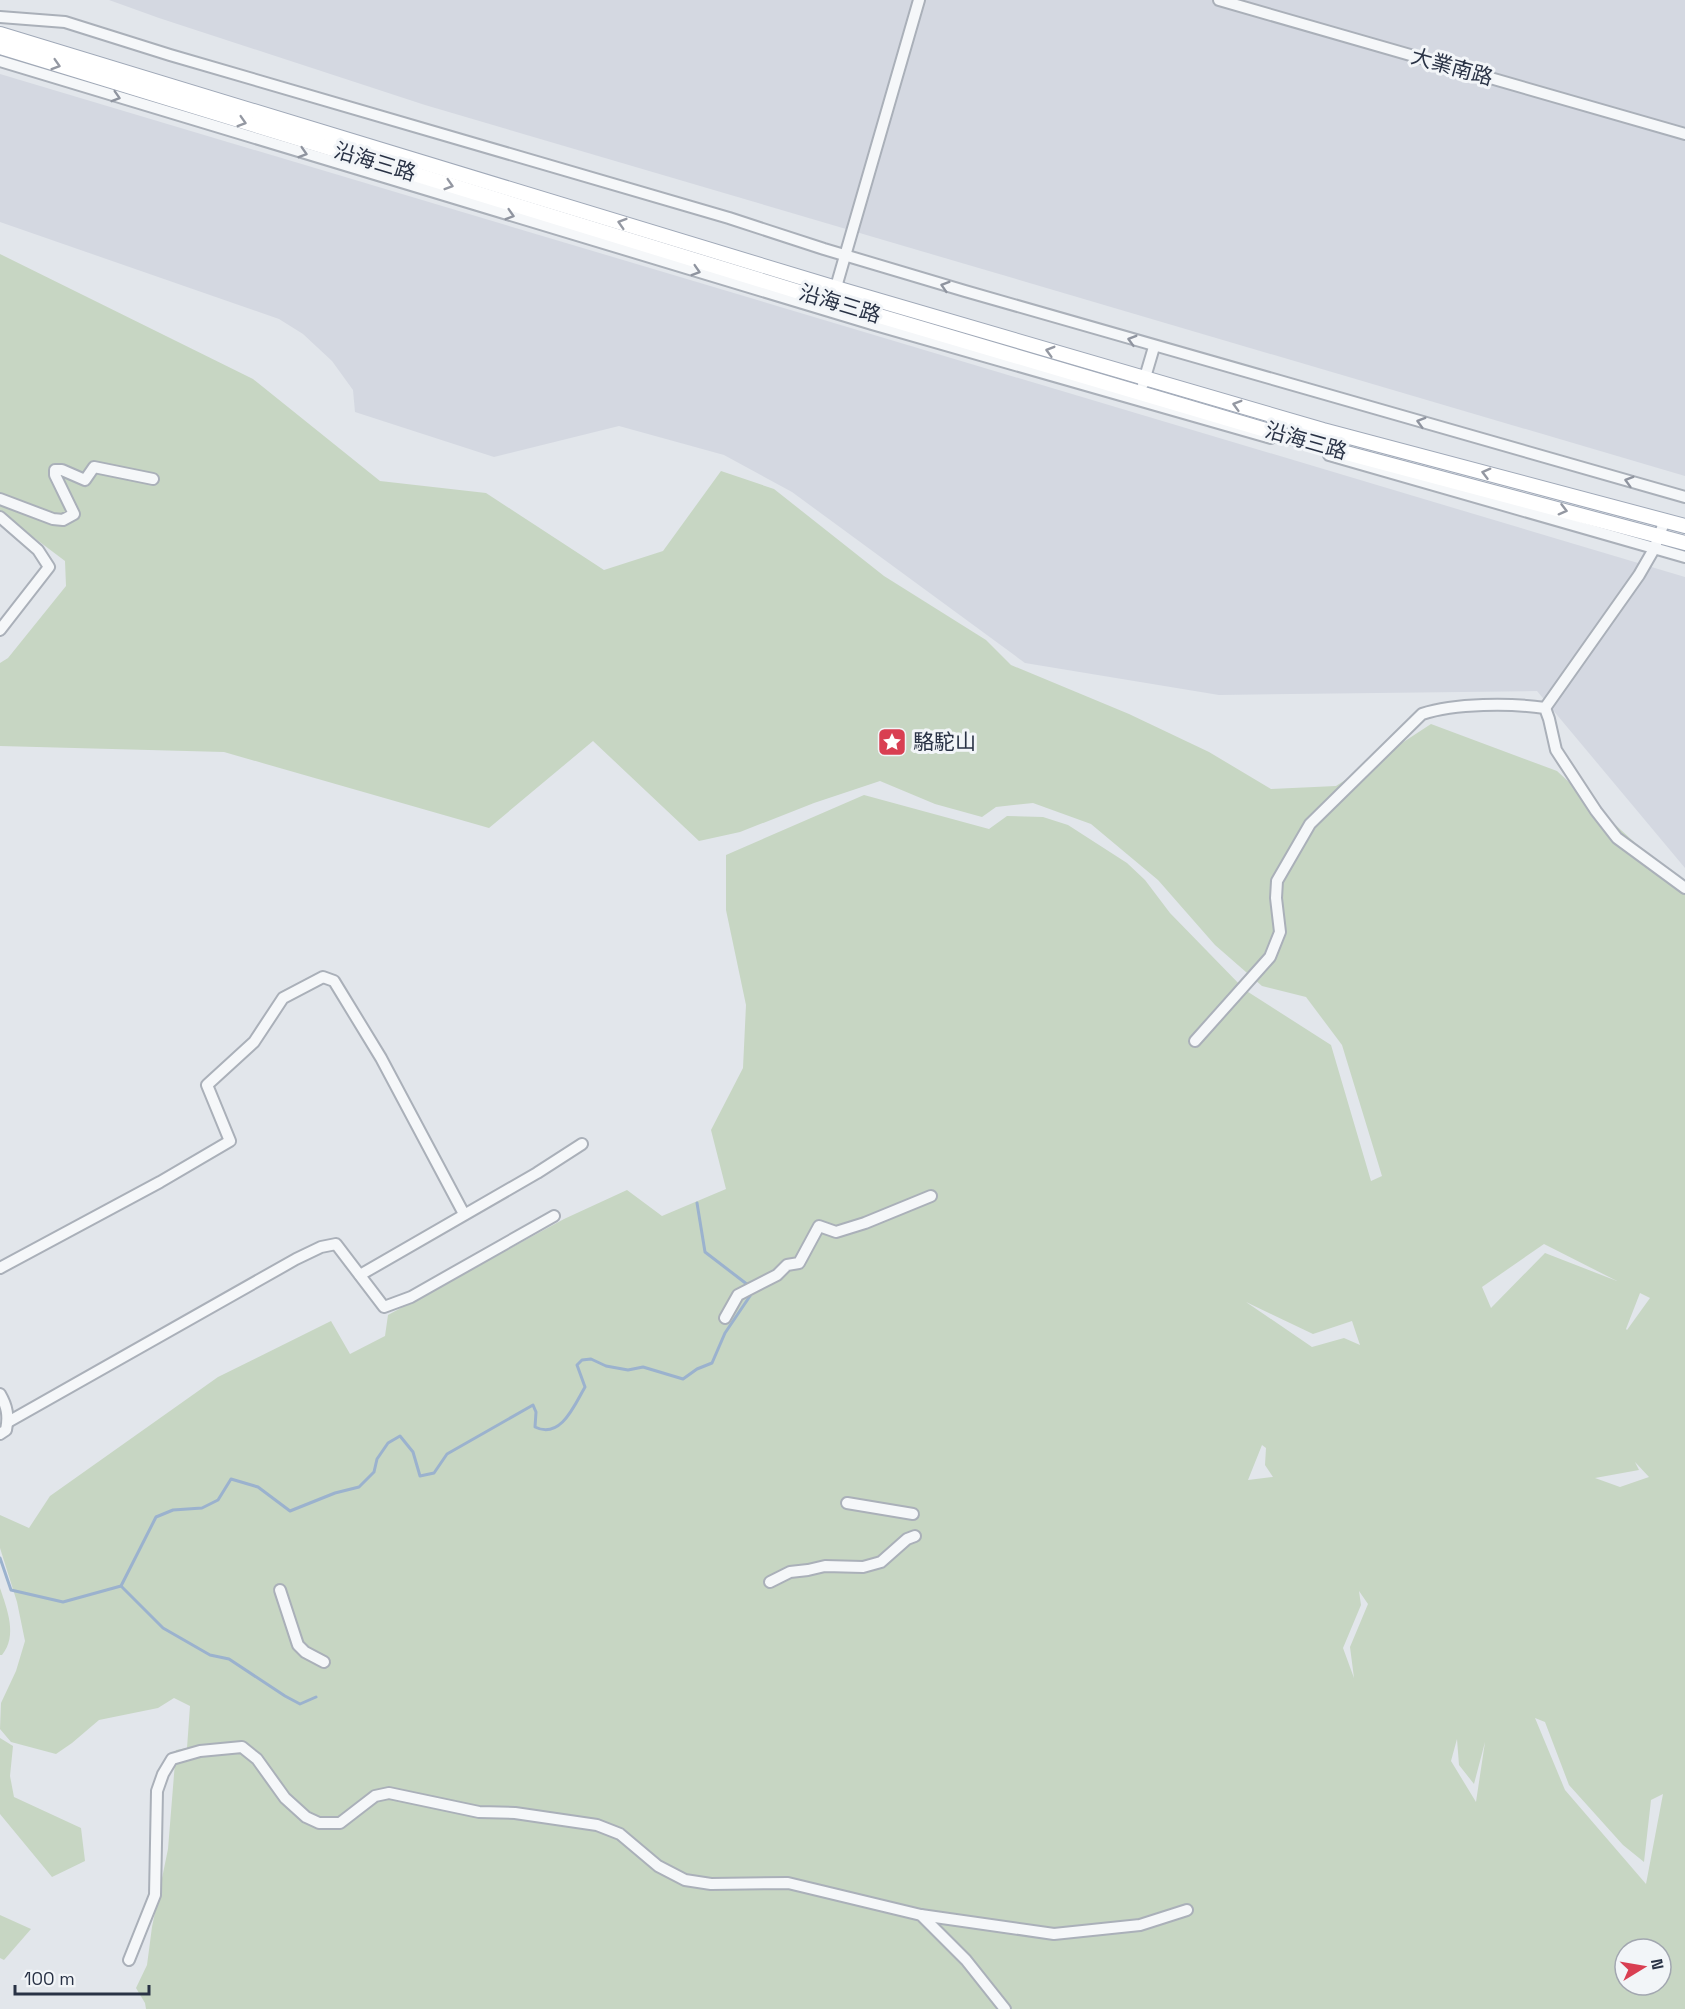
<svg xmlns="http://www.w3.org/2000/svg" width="1685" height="2009" font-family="'Space Grotesk','Noto Sans TC',sans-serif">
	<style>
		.built { fill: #d4d8e1 }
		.green { fill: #c7d6c3; fill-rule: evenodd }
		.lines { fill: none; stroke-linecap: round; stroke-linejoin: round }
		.stream { stroke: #9bb2ce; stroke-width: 3 }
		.minor-casing { stroke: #aab0b9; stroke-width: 14 }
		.major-casing { stroke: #a0a9b8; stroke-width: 16 }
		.minor { stroke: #f5f7f9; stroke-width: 10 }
		.major { stroke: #fff; stroke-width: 14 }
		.oneway { stroke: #9498a2 }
		.oneway2 { stroke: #8f949f }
		.labels { text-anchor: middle; stroke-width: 6; stroke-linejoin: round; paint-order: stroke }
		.street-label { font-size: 21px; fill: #293245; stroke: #f2f5f8 }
		.poi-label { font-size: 21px; fill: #293245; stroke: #f2f5f8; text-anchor: start }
	</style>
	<rect width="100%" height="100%" fill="#e2e6eb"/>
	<g class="built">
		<polygon points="109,0 1685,0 1685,476 425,105 159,18"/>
		<polygon points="0,74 1685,577 1685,868 1537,691 1219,695 1025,663 792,492 724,455 619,426 494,457 355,412 353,390 332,361 303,334 279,319 0,222"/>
	</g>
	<g class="green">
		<path d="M0 254 253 379 380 481 486 493 604 570 663 551 721 471 774 489 884 576 986 640 1011 665 1129 714 1209 752 1271 789 1336 786 1431 724 1557 771 1685 889V2009H146L145 2003 136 1988 147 1965 152 1927 168 1849 176 1750 187 1748 190 1706 174 1698 158 1708 99 1720 72 1743 56 1754 11 1742 0 1729 1 1703 16 1671 25 1641 17 1602 0 1548V1515L29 1528 50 1496 218 1377 331 1321 350 1354 385 1336 388 1315 564 1219 627 1190 662 1216 726 1189 711 1130 743 1068 746 1005 726 910V855L864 795 989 829 1007 816 1043 817 1068 825 1127 863 1145 880 1170 913 1245 990 1331 1045 1371 1181 1382 1176 1342 1045 1306 997 1262 986 1215 945 1158 880 1091 824 1033 803 996 807 982 817 935 804 880 781 814 803 740 832 699 841 593 741 489 828 224 752 0 746V663L8 658 66 586 65 561 0 512ZM1544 1244 1617 1281 1545 1253 1491 1308 1482 1287ZM1640 1293 1650 1298 1627 1330 1626 1329ZM1246 1302 1313 1334 1352 1321 1360 1345 1344 1338 1312 1347ZM1262 1445 1266 1448 1265 1465 1273 1477 1248 1480ZM1635 1462 1649 1477 1620 1487 1595 1478 1639 1470ZM1359 1591 1368 1604 1350 1647 1354 1678 1343 1648 1361 1605ZM1535 1718 1545 1722 1569 1785 1623 1845 1644 1862 1651 1800 1663 1794 1646 1884 1565 1790ZM1457 1739 1459 1765 1474 1784 1485 1742 1476 1802 1451 1761ZM1625 1949H1661V1985H1625Z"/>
		<path d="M0 1588C7 1609 18 1636 2 1655H0Z"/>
		<polygon points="0,1738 13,1746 10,1776 14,1797 81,1828 85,1861 52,1877 0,1814"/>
		<polygon points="0,1915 31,1929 4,1960 0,1958"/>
	</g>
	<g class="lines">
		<g class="stream">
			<polyline points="697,1203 705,1252 748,1285"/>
			<path d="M0 1558 11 1590 63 1602 121 1586 156 1517 173 1510 202 1508 218 1500 231 1479 258 1487 290 1511 335 1493 359 1487 374 1472 377 1459 388 1443 400 1436 413 1452 420 1476 434 1473 447 1454 533 1405 536 1412 535 1427C561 1440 575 1404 585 1387L577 1365 582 1360 591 1359 606 1366 628 1370 643 1367 683 1379 697 1369 712 1363 725 1333 750 1296"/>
			<polyline points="121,1586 163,1628 210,1655 229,1659 285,1696 300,1704 316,1697"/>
		</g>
		<g class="minor-casing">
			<g id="minor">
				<polyline points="1219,0 1685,134"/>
				<polyline points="0,17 65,22 170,55 729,218 824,249 965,291 1685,497"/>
				<polyline points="0,61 872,324 1271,438"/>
				<polyline points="834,294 919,0"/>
				<polyline points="1143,384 1154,347"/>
				<polyline points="1329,455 1685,557"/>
				<polyline points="0,499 53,519 63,520 74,514 55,475 55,470 62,470 85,480 94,467 153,479"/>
				<polyline points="0,517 38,550 49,567 0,630"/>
				<polyline points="1545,708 1639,575 1654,549 1665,520"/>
				<path d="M1195 1041 1270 957 1280 932 1276 898 1277 881 1310 824 1422 714C1455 703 1511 703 1545 708L1549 719 1556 750 1596 811 1617 838 1685 888"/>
				<polyline points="0,1268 160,1182 230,1141 207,1085 254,1042 283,998 323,977 334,981 381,1058 464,1214"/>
				<polyline points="360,1275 537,1173 582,1144"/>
				<polyline points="725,1318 738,1295 777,1275 787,1265 799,1263 819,1226 836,1232 865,1223 931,1196"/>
				<path d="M0 1394C7 1406 9 1416 6 1430L0 1434"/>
				<polyline points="8,1422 296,1259 321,1247 336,1244 384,1307 411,1297 554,1216"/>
				<polyline points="847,1503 913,1514"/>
				<polyline points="770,1582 790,1572 808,1570 825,1566 863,1567 881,1562 907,1539 915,1536"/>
				<polyline points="280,1590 298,1645 305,1652 324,1662"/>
				<polyline points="921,1915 1054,1934 1140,1925 1187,1910"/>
				<polyline points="129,1960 155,1895 157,1791 163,1774 172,1759 200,1751 242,1747 257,1759 285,1798 306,1817 319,1823 340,1823 375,1796 389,1793 479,1812 515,1813 597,1825 620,1834 658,1866 685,1880 711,1884 788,1883 921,1915 966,1960 1005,2009"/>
			</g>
		</g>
		<g class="major-casing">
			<g id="major">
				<polyline points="0,34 836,288 1323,430 1685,526"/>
				<polyline points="0,47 832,302 1320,446 1685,543"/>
			</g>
		</g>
		<use href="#minor" class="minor"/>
		<use href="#major" class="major"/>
	</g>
	<defs><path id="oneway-chevron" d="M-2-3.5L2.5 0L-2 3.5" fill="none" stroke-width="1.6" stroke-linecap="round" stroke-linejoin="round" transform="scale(1.5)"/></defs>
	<g class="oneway">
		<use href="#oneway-chevron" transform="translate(56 65) rotate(17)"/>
		<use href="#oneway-chevron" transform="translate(242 122) rotate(17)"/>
		<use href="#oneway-chevron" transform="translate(449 185) rotate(17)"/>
		<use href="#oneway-chevron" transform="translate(622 223) rotate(-163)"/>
		<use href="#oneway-chevron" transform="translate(1050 351) rotate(-164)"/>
		<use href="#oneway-chevron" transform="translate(1237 405) rotate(-164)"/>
		<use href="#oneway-chevron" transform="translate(1486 473) rotate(-165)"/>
		<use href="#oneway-chevron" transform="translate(1563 510) rotate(15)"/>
	</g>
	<g class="oneway2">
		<use href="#oneway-chevron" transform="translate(116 97) rotate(17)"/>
		<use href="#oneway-chevron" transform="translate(303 153) rotate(17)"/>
		<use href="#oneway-chevron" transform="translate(510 215) rotate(17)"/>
		<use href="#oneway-chevron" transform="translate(696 271) rotate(17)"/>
		<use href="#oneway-chevron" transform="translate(945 286) rotate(-163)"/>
		<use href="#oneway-chevron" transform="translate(1132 340) rotate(-164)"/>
		<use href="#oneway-chevron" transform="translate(1421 422) rotate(-164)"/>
		<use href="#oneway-chevron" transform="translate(1629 481) rotate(-164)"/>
	</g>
	<defs>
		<g id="sight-square" transform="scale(1.5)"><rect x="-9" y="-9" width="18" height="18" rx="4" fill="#d93f52" stroke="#f2f5f8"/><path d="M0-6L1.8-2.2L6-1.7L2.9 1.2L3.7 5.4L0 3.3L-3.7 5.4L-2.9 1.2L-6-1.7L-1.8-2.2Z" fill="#fff"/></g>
	</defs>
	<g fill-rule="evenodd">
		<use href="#sight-square" x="892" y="742"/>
	</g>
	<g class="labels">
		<g class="street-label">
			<text transform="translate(1452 67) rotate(16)" y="7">大業南路</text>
			<text transform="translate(375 162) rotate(17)" y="7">沿海三路</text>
			<text transform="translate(840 304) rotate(17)" y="7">沿海三路</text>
			<text transform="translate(1306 441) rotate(16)" y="7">沿海三路</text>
		</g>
		<g class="poi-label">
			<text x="913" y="749">駱駝山</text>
		</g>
	</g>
	<g transform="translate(1643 1967) rotate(79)"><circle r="28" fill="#f2f5f8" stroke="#a2a7b0" stroke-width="1.5"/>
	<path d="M0-4.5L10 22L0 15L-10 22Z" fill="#d93f52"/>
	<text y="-9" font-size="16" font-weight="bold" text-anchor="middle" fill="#293245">N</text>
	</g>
	<path d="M15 1985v9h134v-9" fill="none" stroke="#293245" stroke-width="3"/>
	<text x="24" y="1985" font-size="18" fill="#293245" stroke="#f2f5f8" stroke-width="4.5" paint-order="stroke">100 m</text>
</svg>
